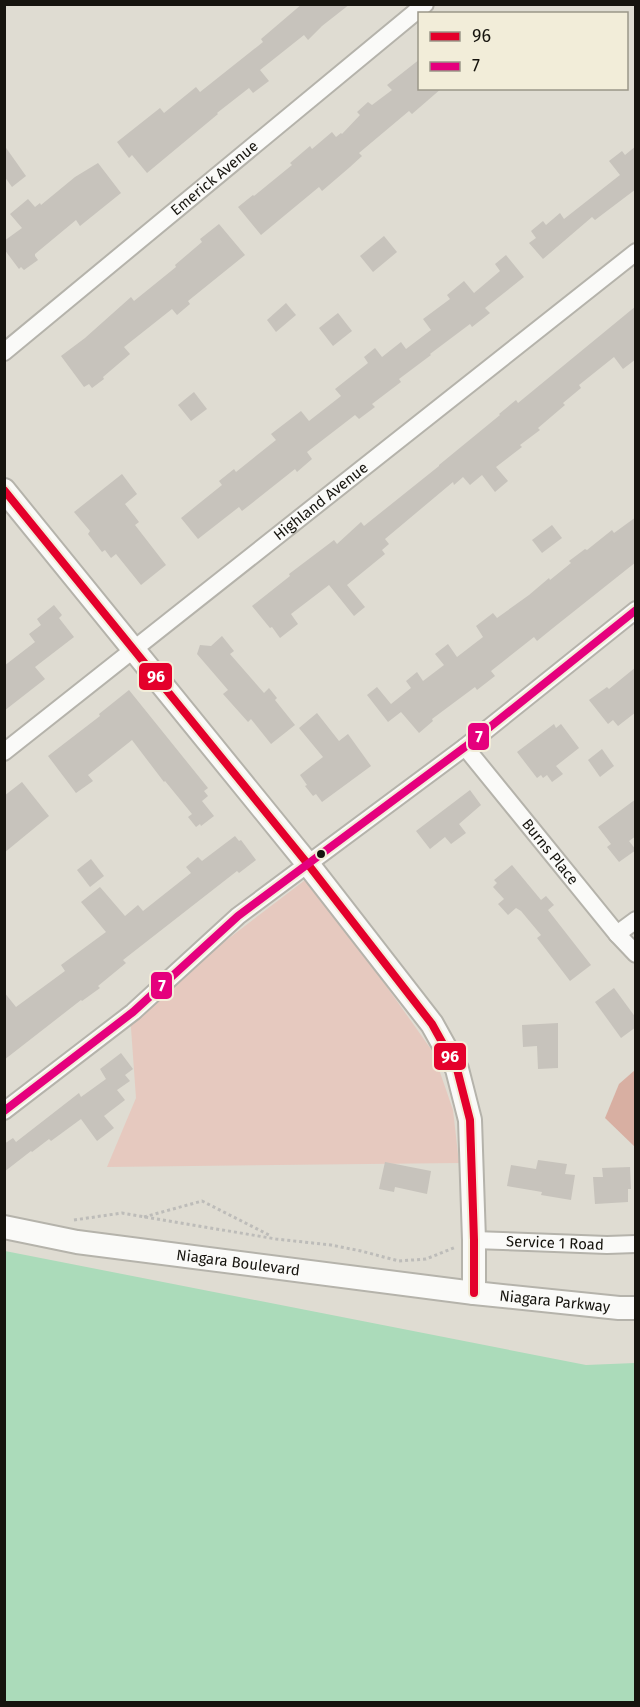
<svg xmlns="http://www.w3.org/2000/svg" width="640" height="1707" font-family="'Fira Sans',sans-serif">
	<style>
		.green { fill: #e6c9bf }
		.forest { fill: #d8afa2 }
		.water { fill: #abdbba }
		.building { fill: #c7c3bc }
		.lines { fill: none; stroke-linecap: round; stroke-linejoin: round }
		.minor-casing { stroke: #b5b3ab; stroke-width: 20 }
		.secondary-casing { stroke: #b5b3ab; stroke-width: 26 }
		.path { stroke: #bdbcb9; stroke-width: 3; stroke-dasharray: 3 3; stroke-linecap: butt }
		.minor { stroke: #fafaf8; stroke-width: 16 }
		.secondary { stroke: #fafaf8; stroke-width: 22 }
		.bus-1-casing { stroke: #f2edd9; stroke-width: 12 }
		.bus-2-casing { stroke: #f2edd9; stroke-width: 12 }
		.bus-1 { stroke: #e4002b; stroke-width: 8 }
		.bus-2 { stroke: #e5007d; stroke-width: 8 }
		.bus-dot { fill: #16140e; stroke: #f2edd9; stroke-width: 2 }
		.labels { text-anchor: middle; stroke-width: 5; stroke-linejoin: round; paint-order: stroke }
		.street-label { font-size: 15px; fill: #16140e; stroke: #f2edd9 }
		.line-badge { stroke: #f2edd9; stroke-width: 2 }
		.badge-label { font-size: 16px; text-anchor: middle; font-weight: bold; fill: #fff }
	</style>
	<rect width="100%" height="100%" fill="#dfdcd2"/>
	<polygon class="green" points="309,877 433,1052 453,1110 459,1163 107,1167 136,1098 130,1014"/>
	<polygon class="forest" points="635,1070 635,1147 605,1118 619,1084"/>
	<polygon class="water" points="5,1251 586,1365 635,1363 635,1702 5,1702"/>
	<g class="building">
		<polygon points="302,4 350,4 322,26 308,40 304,35 260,70 269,81 253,93 249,88 217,113 218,114 147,173 132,155 129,158 117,142 160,108 164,113 196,87 200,92 263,42 261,39"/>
		<polygon points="420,59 420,88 442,88 412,114 409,111 359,153 362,156 350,167 322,191 319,187 261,235 238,207 253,195 254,196 292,165 290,163 310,146 312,149 332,132 336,137 341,133 342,134 360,115 357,112 368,102 372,105 392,90 387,85"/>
		<polygon points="4,145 26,176 12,187 4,176"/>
		<polygon points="636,146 636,189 595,220 592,217 543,259 529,243 536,238 531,231 543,221 546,225 560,213 564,219 620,175 609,161 622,151 625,155"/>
		<polygon points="98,163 121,193 80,226 76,220 35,254 35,256 38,260 24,270 21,267 19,269 4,249 4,241 22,228 10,214 28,199 35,207 40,203 41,205 75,177"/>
		<polygon points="219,224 245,255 188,301 190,304 177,315 172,309 124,347 130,354 103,377 104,379 92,388 89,384 84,387 61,356 85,338 131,297 134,301 176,267 175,265 202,242 200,239"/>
		<polygon points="384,236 397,252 373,272 360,256"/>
		<polygon points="506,255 524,277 485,308 490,313 472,327 470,324 430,354 431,355 399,379 401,382 372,404 375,407 359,419 355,415 307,452 312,459 297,472 295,469 242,511 239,507 198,539 181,518 222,485 219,481 234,469 236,472 276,440 271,434 301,411 309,421 341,396 335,389 368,363 364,357 375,348 382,357 401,342 406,349 431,330 423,319 450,299 447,295 464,281 474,293 500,271 495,264"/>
		<polygon points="286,303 296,315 276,332 267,320"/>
		<polygon points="636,306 636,359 623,369 614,357 579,385 581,388 563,403 565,405 538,428 540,430 520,445 522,447 496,467 508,481 495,492 482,475 470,485 463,477 454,485 453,482 385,539 389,544 382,550 385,554 347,585 365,607 354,616 329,585 291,614 298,624 280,638 272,627 270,628 252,606 290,576 289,574 334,540 337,544 361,522 364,526 439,466 439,465 500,415 499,414 516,400 518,403"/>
		<polygon points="338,313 352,331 333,346 319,328"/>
		<polygon points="194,392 207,409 191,421 178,405"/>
		<polygon points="122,474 137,494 125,504 139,522 135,525 166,565 141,585 116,554 111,558 105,550 102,552 88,534 90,531 74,512"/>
		<polygon points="636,517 636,562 553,628 537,641 534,637 491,671 495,676 477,690 475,687 432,719 433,721 419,733 401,712 388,722 367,695 377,687 391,704 411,688 406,681 417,672 423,681 444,665 435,654 448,644 457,657 483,637 476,626 493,613 497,618 529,595 549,578 550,580 571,563 569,561 585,549 587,550 612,530 614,533"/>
		<polygon points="552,525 562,538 542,553 532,540"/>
		<polygon points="54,605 62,615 59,618 74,637 35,667 45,679 4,711 4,666 35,642 29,634 41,625 37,619"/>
		<polygon points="222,636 234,651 230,654 264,693 269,688 277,698 275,700 295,725 271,744 251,719 248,722 223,694 228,690 197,654 200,645 211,646"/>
		<polygon points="636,667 636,712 618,726 613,720 608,724 589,700 607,687 609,689"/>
		<polygon points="129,690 208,788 204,791 208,796 202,801 214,816 201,826 200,824 196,827 188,817 192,814 165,781 164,782 132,740 88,775 93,781 76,793 48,756 100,716 99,714"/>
		<polygon points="317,713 339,741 348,734 371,766 322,802 316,794 313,796 305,786 307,785 300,775 323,757 299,728"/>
		<polygon points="554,724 556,728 561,724 579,748 556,766 563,774 552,782 547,775 543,778 541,775 537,778 517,752"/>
		<polygon points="602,749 614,766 600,777 588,760"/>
		<polygon points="22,782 49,816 4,853 4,796"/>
		<polygon points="470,790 481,805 459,824 466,833 451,844 445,837 430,849 416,831"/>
		<polygon points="636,799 636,836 629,841 636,850 619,862 607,847 611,844 598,827"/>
		<polygon points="235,836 239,841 241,840 256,860 239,873 237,871 123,960 126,963 98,986 100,988 82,1001 81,1000 4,1060 4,992 16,1007 65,971 61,965 106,932 81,902 100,887 125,916 138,905 143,911 191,873 186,867 198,857 202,861"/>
		<polygon points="91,859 104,876 90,887 77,870"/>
		<polygon points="512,865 541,900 546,896 554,905 548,910 591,965 570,981 537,938 541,935 521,911 516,908 508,915 498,904 504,899 493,887 497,883 494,880"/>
		<polygon points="614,988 636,1018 636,1027 621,1038 595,1002"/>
		<polygon points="558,1023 558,1068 538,1069 537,1046 523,1047 522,1025"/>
		<polygon points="121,1053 133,1069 125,1075 130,1081 117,1090 125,1100 104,1116 114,1128 97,1141 81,1119 51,1141 49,1139 32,1152 31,1151 4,1172 4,1144 13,1138 16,1142 79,1093 81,1097 106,1079 100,1069"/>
		<polygon points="538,1160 567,1164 565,1174 575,1175 571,1200 541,1195 542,1192 507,1186 511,1165 536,1169"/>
		<polygon points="385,1162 431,1171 427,1194 395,1187 394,1192 379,1189"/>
		<polygon points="630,1167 631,1189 628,1189 628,1202 595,1204 593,1177 603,1177 602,1168"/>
	</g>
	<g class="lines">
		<g class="minor-casing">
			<g id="minor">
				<path id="s1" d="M4 352 425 4"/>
				<path id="s2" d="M465 747 617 934 636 954"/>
				<path id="s3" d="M4 752 636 252"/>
				<polyline points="617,934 636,920"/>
				<polyline points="4,1111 133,1012 238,916 465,747 636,610"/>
				<path id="s4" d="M474 1240 607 1245 636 1244"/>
			</g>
		</g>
		<g class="secondary-casing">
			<g id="secondary">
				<polyline points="4,490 307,863 432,1024 457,1069 470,1120 474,1240 474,1293"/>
				<path id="s5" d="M4 1227 77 1242 474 1293 619 1308H636"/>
			</g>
		</g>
		<g class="path">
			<polyline points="144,1217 202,1201 271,1236"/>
			<polyline points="74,1220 122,1213 276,1239 331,1245 361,1251 399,1261 426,1259 456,1247"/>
		</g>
		<use href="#minor" class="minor"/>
		<use href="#secondary" class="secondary"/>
		<g class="bus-1-casing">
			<polyline id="bus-1" points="4,490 307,863 432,1024 457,1069 470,1120 474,1240 474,1293"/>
		</g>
		<g class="bus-2-casing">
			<polyline id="bus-2" points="4,1111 133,1012 238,916 465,747 636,610"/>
		</g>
		<use href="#bus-1" class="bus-1"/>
		<use href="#bus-2" class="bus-2"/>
	</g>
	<circle class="bus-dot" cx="321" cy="854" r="5"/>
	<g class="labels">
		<g class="street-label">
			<text dy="5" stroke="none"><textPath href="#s1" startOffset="273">Emerick Avenue</textPath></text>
			<text dy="5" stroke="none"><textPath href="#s3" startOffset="404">Highland Avenue</textPath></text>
			<text dy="5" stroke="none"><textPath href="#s2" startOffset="135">Burns Place</textPath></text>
			<text dy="5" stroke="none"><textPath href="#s4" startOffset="81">Service 1 Road</textPath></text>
			<text dy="5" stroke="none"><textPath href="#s5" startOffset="237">Niagara Boulevard</textPath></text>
			<text dy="5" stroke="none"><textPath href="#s5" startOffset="556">Niagara Parkway</textPath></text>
		</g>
	</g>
	<g class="line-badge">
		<rect x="138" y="662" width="35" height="29" rx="6" fill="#e4002b"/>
		<rect x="467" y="722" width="23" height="29" rx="6" fill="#e5007d"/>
		<rect x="150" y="971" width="23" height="29" rx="6" fill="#e5007d"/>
		<rect x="433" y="1042" width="34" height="29" rx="6" fill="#e4002b"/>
	</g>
	<g class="badge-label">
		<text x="156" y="682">96</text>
		<text x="479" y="742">7</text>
		<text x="162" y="991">7</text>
		<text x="450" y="1062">96</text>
	</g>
	<rect width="640" height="1707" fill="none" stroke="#16140e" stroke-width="12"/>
	<rect x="418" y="12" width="210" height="78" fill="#f2edd9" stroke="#9a9688" stroke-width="1.5"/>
	<rect x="430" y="32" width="30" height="9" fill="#e4002b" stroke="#9a9688" stroke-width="1.5"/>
	<text x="472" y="42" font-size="18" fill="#16140e">96</text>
	<rect x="430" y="62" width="30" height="9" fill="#e5007d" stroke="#9a9688" stroke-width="1.5"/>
	<text x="472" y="72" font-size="18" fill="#16140e">7</text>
</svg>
